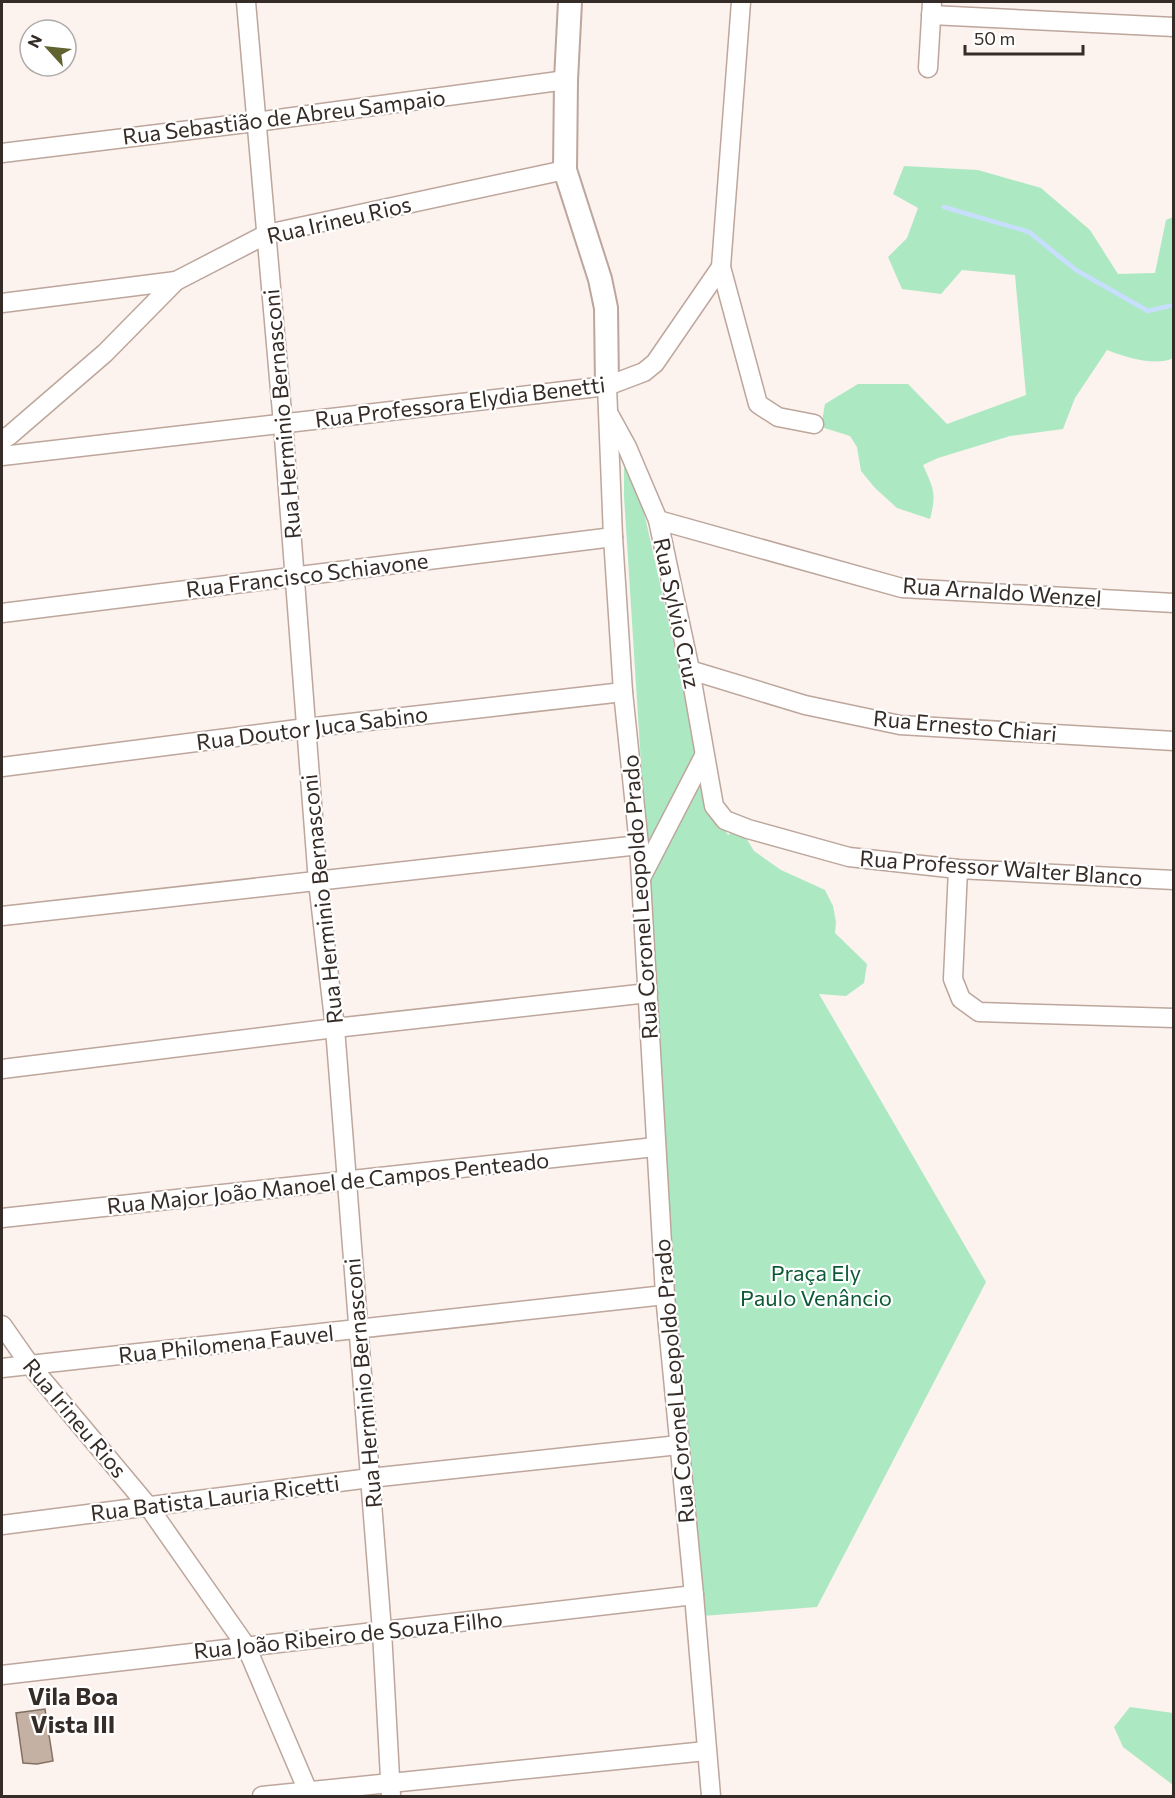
<svg xmlns="http://www.w3.org/2000/svg" width="1175" height="1798" font-family="Commissioner,sans-serif">
	<style>
		.green { fill: #ace9c3 }
		.lines { fill: none; stroke-linecap: round; stroke-linejoin: round }
		.stream { stroke: #c7defe; stroke-width: 4.5 }
		.building { fill: #c5b1a3; stroke: #827063; stroke-width: 1.5 }
		.minor-casing { stroke: #bda69c; stroke-width: 21 }
		.tertiary-casing { stroke: #bda69c; stroke-width: 26 }
		.minor { stroke: #fff; stroke-width: 18 }
		.tertiary { stroke: #fff; stroke-width: 22 }
		.labels { text-anchor: middle; stroke-width: 4.5; stroke-linejoin: round; paint-order: stroke }
		.street-label { font-size: 22px; fill: #352c27; stroke: #fff }
		.park-label { font-size: 22px; fill: #0d5936; stroke: #fff }
		.neighbourhood-label { font-size: 24px; font-weight: bold; fill: #352c27; stroke: #fff }
	</style>
	<rect width="100%" height="100%" fill="#fcf2ee"/>
	<g class="green">
		<path d="M904 166 978 170 1041 188 1090 230 1118 274 1155 273 1166 220 1173 217V358C1156 367 1125 357 1107 350L1075 398 1063 429 1010 436 938 458 923 465C933 488 937 492 930 519L897 508 875 488 861 471 857 447 850 436 821 427 825 404 858 384H908L947 424 1026 395 1015 275 962 270 941 294 902 289 888 257 907 238 918 208 893 194Z"/>
		<polygon points="630,465 637,480 646,521 709,803 728,835 734,830 745,836 754,851 781,870 825,890 833,906 836,922 835,933 867,964 864,983 846,996 819,994 986,1282 817,1607 702,1616 672,1333 652,937 624,496 624,466"/>
		<polygon points="1130,1707 1173,1713 1173,1785 1123,1747 1114,1727"/>
	</g>
	<g class="lines">
		<polyline class="stream" points="944,207 1029,232 1076,270 1148,311 1174,305"/>
	</g>
	<polygon class="building" points="45,1709 53,1761 37,1764 23,1763 16,1713"/>
	<g class="lines">
		<g class="minor-casing">
			<g id="minor">
				<polyline points="246,2 283,424 318,882 335,1028 382,1631 391,1796"/>
				<polyline points="741,2 721,267 758,404 778,417 814,424"/>
				<polyline points="931,15 1174,27"/>
				<polyline points="928,68 932,2"/>
				<polyline points="2,153 256,122 566,80"/>
				<polyline points="2,303 176,281"/>
				<polyline points="607,386 613,537 623,692 639,845 665,1295 694,1595 711,1796"/>
				<polyline points="610,416 627,447 658,520 690,670 714,806 725,820 748,829 849,857 958,869 1174,880"/>
				<polyline points="2,440 10,435 105,353 176,281 267,234 565,170"/>
				<polyline points="2,456 607,386 644,372 655,363 721,267"/>
				<polyline points="658,520 902,588 1174,603"/>
				<polyline points="2,613 613,537"/>
				<polyline points="690,670 805,705 900,725 1174,741"/>
				<polyline points="2,767 306,728 623,692"/>
				<polyline points="958,869 953,979 961,999 979,1012 1174,1018"/>
				<polyline points="642,876 704,756"/>
				<polyline points="2,916 639,845"/>
				<polyline points="2,1069 335,1028 648,993"/>
				<polyline points="2,1218 655,1147"/>
				<polyline points="2,1325 30,1365 148,1506 246,1646 310,1796"/>
				<polyline points="2,1368 665,1295"/>
				<polyline points="2,1525 370,1478 679,1445"/>
				<polyline points="2,1675 694,1595"/>
				<polyline points="262,1796 706,1751"/>
			</g>
		</g>
		<g class="tertiary-casing">
			<polyline id="tertiary" points="570,2 566,80 565,170 600,279 606,308 607,386"/>
		</g>
		<use href="#minor" class="minor"/>
		<use href="#tertiary" class="tertiary"/>
	</g>
	<g class="labels">
		<g class="street-label">
			<text transform="translate(284 117) rotate(-7)" y="8">Rua Sebastião de Abreu Sampaio</text>
			<text transform="translate(339 220) rotate(-13)" y="8">Rua Irineu Rios</text>
			<text transform="translate(460 402) rotate(-7)" y="8">Rua Professora Elydia Benetti</text>
			<text transform="translate(282 414) rotate(-95)" y="8">Rua Herminio Bernasconi</text>
			<text transform="translate(307 575) rotate(-7)" y="8">Rua Francisco Schiavone</text>
			<text transform="translate(1002 592) rotate(4)" y="8">Rua Arnaldo Wenzel</text>
			<text transform="translate(677 613) rotate(78)" y="8">Rua Sylvio Cruz</text>
			<text transform="translate(965 726) rotate(5)" y="8">Rua Ernesto Chiari</text>
			<text transform="translate(312 728) rotate(-7)" y="8">Rua Doutor Juca Sabino</text>
			<text transform="translate(1001 868) rotate(4)" y="8">Rua Professor Walter Blanco</text>
			<text transform="translate(640 897) rotate(-94)" y="8">Rua Coronel Leopoldo Prado</text>
			<text transform="translate(322 899) rotate(-96)" y="8">Rua Herminio Bernasconi</text>
			<text transform="translate(328 1183) rotate(-6)" y="8">Rua Major João Manoel de Campos Penteado</text>
			<text transform="translate(226 1344) rotate(-6)" y="8">Rua Philomena Fauvel</text>
			<text transform="translate(674 1381) rotate(-95)" y="8">Rua Coronel Leopoldo Prado</text>
			<text transform="translate(363 1383) rotate(-95)" y="8">Rua Herminio Bernasconi</text>
			<text transform="translate(75 1418) rotate(50)" y="8">Rua Irineu Rios</text>
			<text transform="translate(215 1498) rotate(-7)" y="8">Rua Batista Lauria Ricetti</text>
			<text transform="translate(348 1635) rotate(-6)" y="8">Rua João Ribeiro de Souza Filho</text>
		</g>
		<g class="park-label">
			<text x="816" y="1281">Praça Ely<tspan x="816" dy="25">Paulo Venâncio</tspan></text>
		</g>
		<g class="neighbourhood-label">
			<text x="73" y="1705">Vila Boa<tspan x="73" dy="28">Vista III</tspan></text>
		</g>
	</g>
	<rect width="1175" height="1798" fill="none" stroke="#352c27" stroke-width="6"/>
	<g transform="translate(48 48) rotate(297)"><circle r="28" fill="#ffffff" stroke="#aeaba9" stroke-width="1.5"/>
	<path d="M0-4.5L10 22L0 15L-10 22Z" fill="#60622f"/>
	<text y="-9" font-size="16" font-weight="bold" text-anchor="middle" fill="#352c27">N</text>
	</g>
	<path d="M965 45v9h118v-9" fill="none" stroke="#352c27" stroke-width="3"/>
	<text x="974" y="45" font-size="18" fill="#352c27" stroke="#ffffff" stroke-width="4.5" paint-order="stroke">50 m</text>
</svg>
